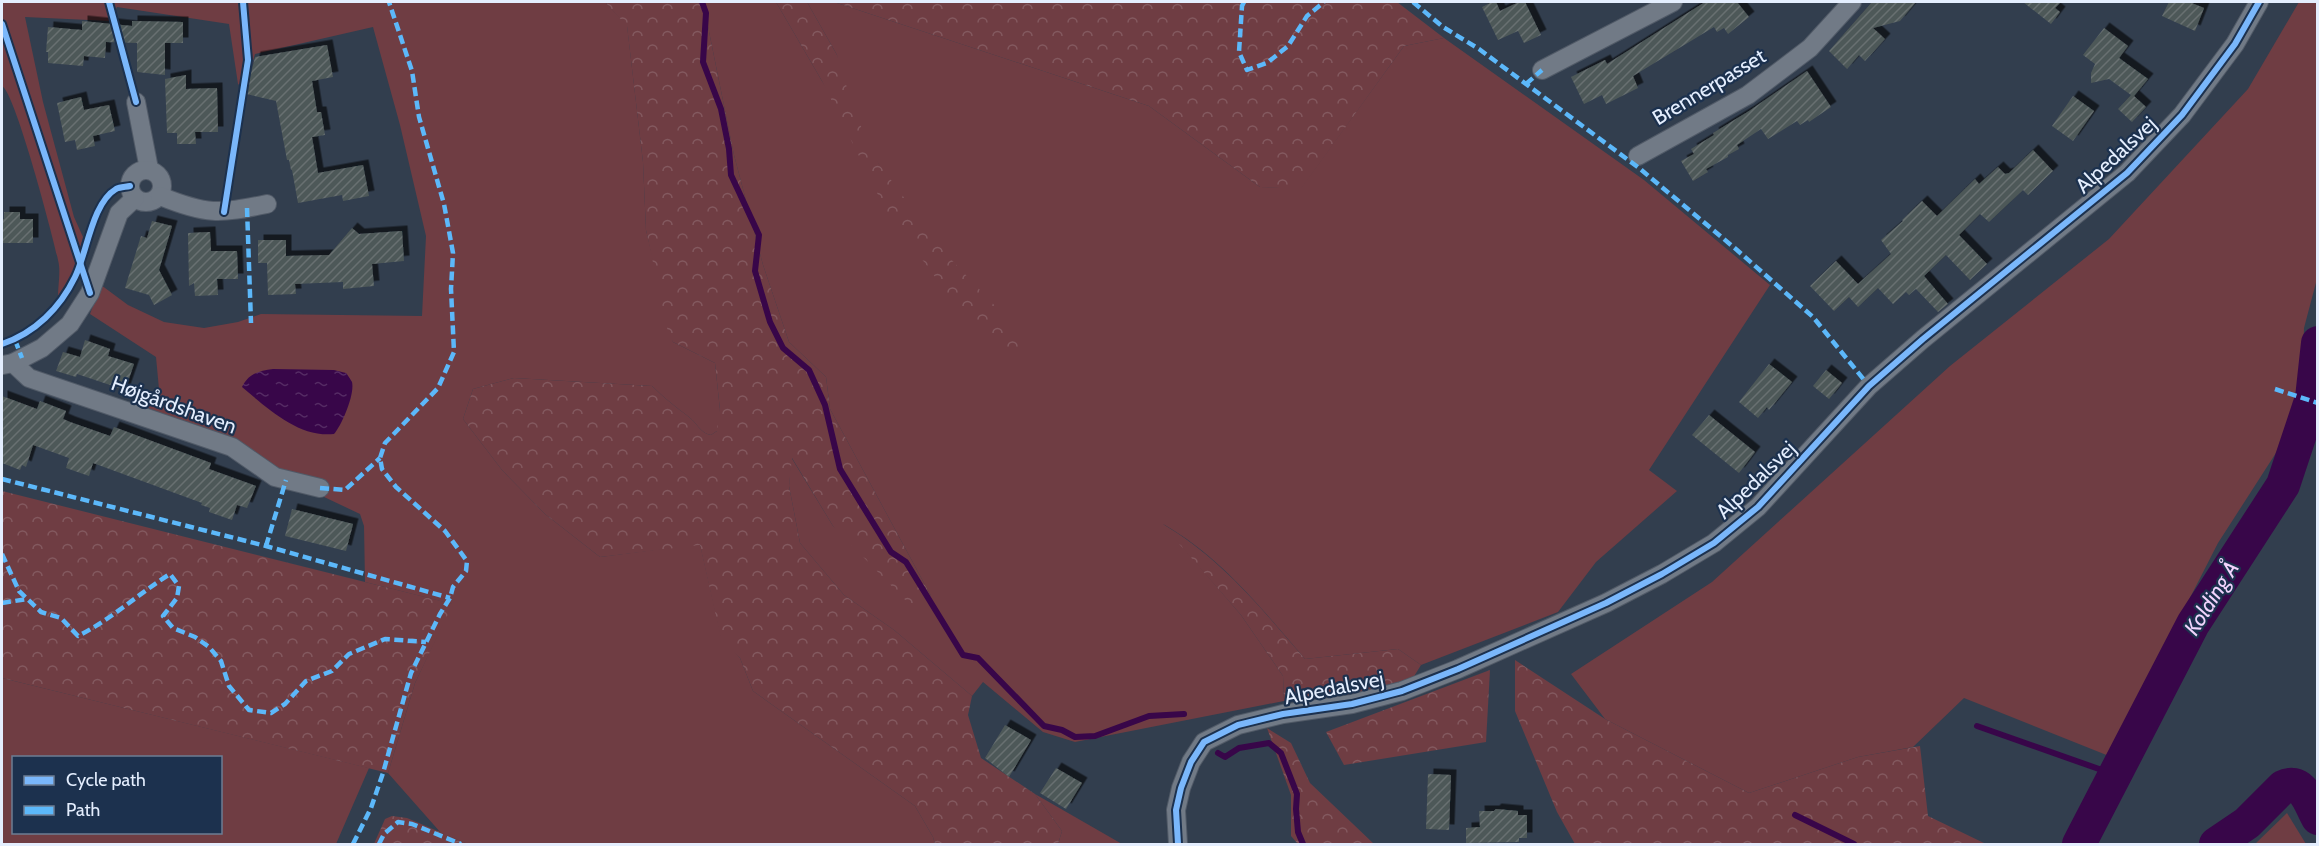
<svg xmlns="http://www.w3.org/2000/svg" width="2319" height="846" font-family="Cabin,sans-serif">
	<style>
		.green { fill: #6f3d43; fill-rule: evenodd }
		.forest { fill: url(#forest-crowns) }
		.water { fill: url(#water-ripples) }
		.lines { fill: none; stroke-linecap: round; stroke-linejoin: round }
		.stream { stroke: #380649; stroke-width: 6 }
		.river { stroke: #380649; stroke-width: 34 }
		.building { fill: url(#building-hatch); filter: url(#shadow) }
		.minor-casing { stroke: #515a67; stroke-width: 20 }
		.minor { stroke: #717a86; stroke-width: 18 }
		.quiet { stroke: #5cb8fa; stroke-width: 4.5; stroke-dasharray: 9 4.5; stroke-linecap: butt }
		.cycleway-casing { stroke: #1c314e; stroke-width: 10 }
		.cycleway { stroke: #7ab7fb; stroke-width: 6 }
		.labels { text-anchor: middle; stroke-width: 4.5; stroke-linejoin: round; paint-order: stroke }
		.street-label { font-size: 21px; fill: #e4eefe; stroke: #1c314e }
		.water-label { font-size: 22px; font-style: italic; fill: #f2d4fd; stroke: #1c314e }
	</style>
	<defs>
		<pattern id="forest-crowns" width="20" height="18" patternUnits="userSpaceOnUse" patternTransform="scale(1.5)"><rect width="20" height="18" fill="#6f3d43"/><path d="M2 6a3 3 0 1 1 6 0M12 15a3 3 0 1 1 6 0" fill="none" stroke="#83595f"/></pattern>
		<pattern id="water-ripples" width="26" height="14" patternUnits="userSpaceOnUse" patternTransform="scale(1.5)"><rect width="26" height="14" fill="#380649"/><path d="M2 4q2-2 4 0t4 0M15 11q2-2 4 0t4 0" fill="none" stroke="#552b64"/></pattern>
		<pattern id="building-hatch" width="6" height="6" patternUnits="userSpaceOnUse" patternTransform="scale(1.5)"><rect width="6" height="6" fill="#4e5858"/><path d="M-1 1l2-2M0 6l6-6M5 7l2-2" fill="none" stroke="#677071"/></pattern>
		<filter id="shadow"><feDropShadow dx="5.5" dy="-5.5" stdDeviation="0" flood-color="#0009"/></filter>
	</defs>
	<rect width="100%" height="100%" fill="#323e4e"/>
	<g class="green">
		<path d="M2 2H605L627 25 643 162 646 230 673 342 715 363 720 410 717 431 711 435C700 433 697 423 689 417 676 407 664 398 652 386L514 378 473 389 463 419 502 470 545 514 600 557 700 544 721 636 740 658 753 691 915 806 933 837 935 844H468L441 833 388 773 415 683 452 604 365 582 364 526 360 514 322 496 327 481 278 469 239 441 142 406 153 397 159 389 156 357 90 314 101 285 128 305 164 322 204 328 238 322 261 314 422 316 426 236 400 125 373 27 255 54 245 89 238 84 229 24 117 7 110 21 25 17 43 102 74 217 83 237 74 271 58 296C58 285 61 271 58 260 53 236 15 92 2 86Z"/>
		<path d="M703 2H776L822 81 958 297 841 101 837 55 807 2H834L1149 106 1260 187 1301 188 1404 46 1444 38 1644 180 1770 285 1649 470 1677 491 1596 562 1558 612 1421 665 1398 649 1305 659C1262 609 1221 557 1163 524L1241 615 1283 676 1284 701 1075 742 1043 732 983 682 972 696 894 630 844 595 800 543 789 486 791 457 833 526 931 596 830 409 826 377 789 342 763 265 734 155Z"/>
		<polygon points="2299,2 2317,2 2318,275 2304,328 2302,378 2283,442 2218,543 2109,756 1964,698 1913,747 1858,757 1749,793 1605,719 1571,674 1712,582 1950,366 2109,239 2248,89"/>
		<path d="M2 678 369 768 336 844H2ZM14 758H220V832H14Z"/>
		<polygon points="1035,794 1122,844 1058,844 1062,831"/>
		<polygon points="2287,813 2306,844 2255,844"/>
	</g>
	<g class="forest">
		<path d="M605 2H703L734 155 763 265 789 342 826 377 830 409 931 596 914 609 833 526 792 458 789 486 800 543 844 595 894 630 972 696 968 715 981 758 1035 794 1062 831 1058 844H935L933 837 915 806 753 691 740 658 721 639 700 545 600 557 545 514 502 470 463 419 473 389 514 378 652 386C664 398 676 407 689 417 697 423 700 433 711 435L717 431V415L720 410 715 363 673 342 668 332 646 230 643 162 627 26Z"/>
		<polygon points="776,2 807,2 837,55 855,114 879,164 946,254 997,308 1023,352 1017,358 966,319 885,209 822,81"/>
		<polygon points="834,2 1397,2 1444,38 1404,46 1301,189 1260,187 1149,106"/>
		<polygon points="2,491 453,604 415,683 388,773 2,678"/>
		<path d="M1161 523C1220 557 1261 608 1305 659L1398 649 1421 665 1413 678 1346 696 1284 701 1283 676 1241 615Z"/>
		<polygon points="1515,660 1605,719 1749,793 1858,757 1920,746 1928,816 1986,844 1575,844 1557,812 1515,711"/>
		<polygon points="1490,670 1486,742 1344,765 1326,732"/>
		<polygon points="1267,728 1291,743 1310,783 1374,844 1298,844 1291,836 1291,795"/>
		<polygon points="392,816 407,818 468,844 374,844 385,819"/>
	</g>
	<path class="water" d="M273 369 334 370 346 373C347 374 351 380 352 382 355 394 342 425 334 434 299 438 267 408 242 387 249 373 259 371 273 369Z"/>
	<g class="lines">
		<g class="stream">
			<polyline points="702,2 706,13 703,62 721,109 729,149 731,175 759,235 755,271 770,322 783,348 809,370 825,405 840,469 891,552 906,562 963,655 978,658 1044,726 1062,730 1075,737 1095,736 1149,716 1184,714"/>
			<polyline points="1977,726 2116,775"/>
			<polyline points="1218,753 1225,757 1239,748 1269,743 1281,753 1297,794 1296,809 1298,832 1303,844"/>
			<polyline points="1795,815 1854,844"/>
		</g>
		<g class="river">
			<polyline points="2079,844 2193,624 2283,485 2312,398 2318,343"/>
			<path d="M2216 844 2247 823 2283 787C2303 777 2310 804 2318 818"/>
		</g>
	</g>
	<g class="building">
		<polygon points="1492,2 1496,2 1500,11 1519,2 1525,2 1541,35 1524,43 1518,31 1498,40 1482,7"/>
		<polygon points="1705,2 1737,2 1749,17 1728,34 1724,28 1717,32 1714,27 1633,76 1638,88 1606,104 1602,95 1584,104 1571,77 1605,60 1607,64"/>
		<polygon points="1872,2 1916,2 1900,21 1873,28 1885,39 1865,61 1859,55 1847,69 1829,51"/>
		<polygon points="2023,2 2061,2 2055,8 2060,12 2051,24"/>
		<polygon points="2169,2 2189,2 2204,8 2195,31 2162,16"/>
		<polygon points="82,21 132,26 132,21 183,22 183,43 165,43 165,75 137,72 137,43 106,42 105,58 84,56 83,66 48,63 48,52 46,52 48,27 82,30"/>
		<polygon points="2104,28 2128,46 2119,58 2148,79 2134,96 2146,107 2132,122 2118,109 2131,95 2109,79 2091,83 2091,73 2095,64 2083,55"/>
		<polygon points="327,45 333,77 312,81 317,112 321,112 325,135 312,137 318,173 363,165 369,196 343,201 342,195 298,203 292,170 291,170 289,160 287,160 276,101 246,94 255,57"/>
		<polygon points="1807,71 1831,107 1809,122 1808,120 1800,125 1797,121 1768,139 1761,129 1737,145 1739,149 1728,155 1728,157 1706,169 1708,172 1693,181 1681,161 1694,154 1691,149 1714,135 1713,133 1749,111"/>
		<polygon points="186,75 186,89 217,88 218,132 195,132 196,144 177,144 177,133 167,133 165,79"/>
		<polygon points="2073,96 2094,111 2073,141 2052,126"/>
		<polygon points="81,97 84,110 109,105 115,131 93,136 95,146 77,150 75,140 65,142 57,103"/>
		<polygon points="2033,150 2053,171 2028,195 2023,190 1989,222 1980,214 1959,235 1987,264 1970,280 1946,255 1924,276 1948,304 1938,312 1916,289 1909,295 1906,292 1893,304 1878,288 1858,307 1849,297 1834,311 1810,286 1836,261 1858,284 1891,254 1881,240 1903,221 1902,220 1922,201 1937,216 1975,179 1979,184 1998,167 2005,174 2009,173"/>
		<polygon points="4,212 20,212 20,219 33,219 33,243 2,243 2,219 4,219"/>
		<polygon points="152,221 172,226 159,270 172,295 154,305 149,295 125,288 141,236 147,238"/>
		<polygon points="352,228 359,234 402,231 404,261 372,264 374,286 343,289 343,282 295,284 296,294 268,295 267,263 258,263 258,240 286,240 286,256 329,255"/>
		<polygon points="210,232 211,251 237,251 238,279 217,279 218,295 195,296 194,283 189,286 188,233"/>
		<polygon points="85,340 110,349 108,356 134,364 125,390 77,374 76,377 56,371 63,352 80,357"/>
		<polygon points="1769,364 1792,382 1769,410 1767,407 1758,418 1739,402"/>
		<polygon points="1826,370 1842,383 1829,399 1813,386"/>
		<polygon points="2,396 37,409 40,401 66,411 63,419 70,422 110,436 114,427 211,463 209,469 256,486 247,508 237,505 232,520 209,512 210,508 201,505 202,503 93,463 89,476 66,468 69,458 33,445 26,467 22,465 20,470 2,463"/>
		<polygon points="1709,415 1755,452 1739,473 1692,435"/>
		<polygon points="292,509 353,524 346,551 285,536"/>
		<polygon points="1005,725 1031,740 1009,777 985,758"/>
		<polygon points="1056,768 1082,783 1066,809 1040,793"/>
		<polygon points="1428,774 1451,775 1449,830 1426,829"/>
		<polygon points="1496,809 1518,811 1518,815 1527,815 1527,838 1519,838 1519,842 1466,843 1466,828 1480,827 1479,811 1494,811"/>
	</g>
	<g class="lines">
		<g class="minor-casing">
			<g id="minor">
				<polyline points="1542,70 1673,2"/>
				<polyline points="136,102 149,169"/>
				<polyline points="1638,156 1748,95 1810,48 1852,2"/>
				<circle cx="146" cy="186" r="16"/>
				<path d="M160 196C207 215 218 214 267 204"/>
				<polyline points="13,363 29,378 232,447 275,477 320,488"/>
				<polyline points="3,365 13,363 42,348 70,324 90,293 119,213 135,198"/>
				<polyline points="1178,844 1176,810 1181,788 1191,762 1204,742 1238,725 1283,714 1352,704 1402,691 1458,669 1606,603 1662,574 1714,543 1758,507 1869,386 1923,339 2127,173 2182,115 2235,44 2259,2"/>
			</g>
		</g>
		<use href="#minor" class="minor"/>
		<g class="quiet">
			<polyline points="1244,2 1242,6 1239,52 1247,70 1267,63 1288,46 1307,16 1324,2"/>
			<polyline points="1413,2 1443,27 1479,49 1639,168 1737,250 1813,317 1869,386"/>
			<polyline points="1526,84 1542,70"/>
			<polyline points="247,208 251,323"/>
			<polyline points="15,340 22,358"/>
			<polyline points="2275,389 2318,403"/>
			<polyline points="2,479 266,546 450,598"/>
			<polyline points="320,488 345,490 380,458"/>
			<polyline points="266,546 286,480"/>
			<path d="M2 554 19 591 41 612 61 618 78 636C112 619 138 594 170 574L179 586 177 598 163 616 173 628 195 637 209 647 221 661 229 686 249 710 271 713 285 704 306 681 332 671 349 654 385 639 426 642"/>
			<polyline points="2,603 27,599"/>
			<polyline points="353,844 371,808 383,773 411,673 440,614 450,598 453,587 466,571 467,561 445,531 396,487 382,469 380,458 385,443 438,388 454,352 451,289 453,253 444,204 419,117 412,71 389,2"/>
			<polyline points="379,844 384,834 398,822 412,824 461,844"/>
		</g>
		<g class="cycleway-casing">
			<g id="cycleway">
				<polyline points="109,2 136,102"/>
				<polyline points="2,24 90,293"/>
				<polyline points="224,212 248,60 243,2"/>
				<path d="M2 344C35 333 60 308 75 277 87 253 92 203 116 189 120 187 126 187 130 186"/>
				<polyline points="1178,844 1176,810 1181,788 1191,762 1204,742 1238,725 1283,714 1352,704 1402,691 1458,669 1606,603 1662,574 1714,543 1758,507 1869,386 1923,339 2127,173 2182,115 2235,44 2259,2"/>
			</g>
		</g>
		<use href="#cycleway" class="cycleway"/>
	</g>
	<g class="labels">
		<g class="street-label">
			<text transform="translate(1709 87) rotate(-31)" y="7">Brennerpasset</text>
			<text transform="translate(2116 155) rotate(-43)" y="7">Alpedalsvej</text>
			<text transform="translate(174 405) rotate(20)" y="7">Højgårdshaven</text>
			<text transform="translate(1756 480) rotate(-44)" y="7">Alpedalsvej</text>
			<text transform="translate(1334 688) rotate(-11)" y="7">Alpedalsvej</text>
		</g>
		<g class="water-label">
			<text transform="translate(2211 598) rotate(-58)" y="8">Kolding Å</text>
		</g>
	</g>
	<rect width="2319" height="846" fill="none" stroke="#e4eefe" stroke-width="6"/>
	<rect x="12" y="756" width="210" height="78" fill="#1c314e" stroke="#6c7d94" stroke-width="1.5"/>
	<rect x="24" y="776" width="30" height="9" fill="#7ab7fb" stroke="#6c7d94" stroke-width="1.5"/>
	<text x="66" y="786" font-size="18" fill="#e4eefe">Cycle path</text>
	<rect x="24" y="806" width="30" height="9" fill="#5cb8fa" stroke="#6c7d94" stroke-width="1.5"/>
	<text x="66" y="816" font-size="18" fill="#e4eefe">Path</text>
</svg>
